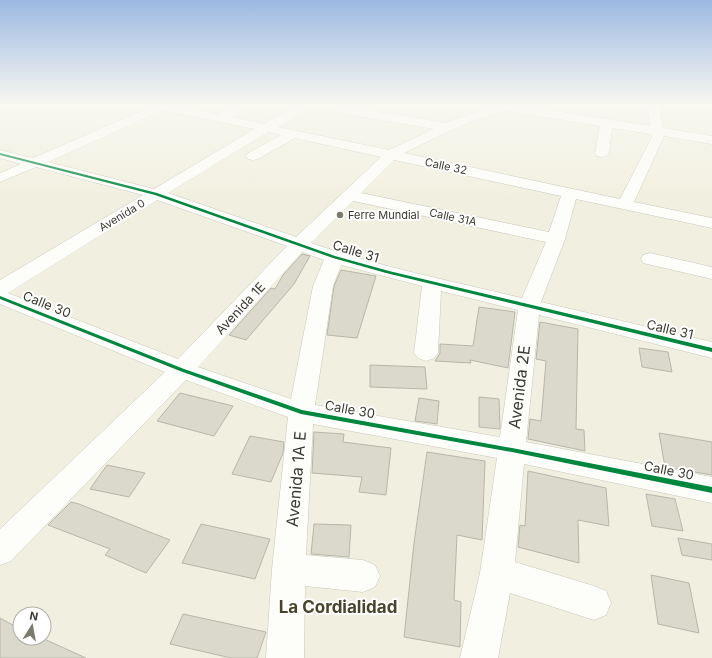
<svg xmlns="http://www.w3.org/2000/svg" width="712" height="658" font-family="Inter,sans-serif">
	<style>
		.building { fill: #dad9cc; stroke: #b7b6aa }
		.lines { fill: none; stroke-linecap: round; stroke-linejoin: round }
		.minor-casing { stroke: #c8c7bb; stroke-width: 1 }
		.minor { fill: #fdfdfa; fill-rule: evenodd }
		.cycleway-casing { stroke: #fff; stroke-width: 3 }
		.cycleway { fill: #00873e; fill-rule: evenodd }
		.poi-dot { fill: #7b7a6d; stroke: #fff; stroke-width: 1.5 }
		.labels { text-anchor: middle; stroke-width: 4; stroke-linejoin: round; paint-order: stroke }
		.far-street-label { font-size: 11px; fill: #3b3a2f; stroke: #fff }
		.far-poi-label { font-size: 11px; fill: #3b3a2f; stroke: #fff; text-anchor: start }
		.street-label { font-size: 13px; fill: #3b3a2f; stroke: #fff }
		.near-street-label { font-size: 16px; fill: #3b3a2f; stroke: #fff }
		.near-neighbourhood-label { font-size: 17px; font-weight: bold; fill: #48442c; stroke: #fff }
	</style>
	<rect width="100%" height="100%" fill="#f1f0e0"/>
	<g class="building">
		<polygon points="302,254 310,256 294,284 246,340 229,335 271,288 275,289 283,275"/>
		<polygon points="341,270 376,276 357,338 327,335 334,286"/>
		<polygon points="479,307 515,312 508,368 470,360 471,363 435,361 440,353 440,344 473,346"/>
		<polygon points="540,322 578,329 576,429 584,430 585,451 528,439 530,419 541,421 546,361 536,359"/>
		<polygon points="639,348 668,352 672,372 642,367"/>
		<polygon points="370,365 425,367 427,389 370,387"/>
		<polygon points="180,393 233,406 214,436 157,421"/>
		<polygon points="479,397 499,399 500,429 479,427"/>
		<polygon points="419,398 439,401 437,424 415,421"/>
		<polygon points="314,432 344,434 343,442 391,448 386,495 359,492 362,477 312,473"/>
		<polygon points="659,433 712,442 712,475 665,467"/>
		<polygon points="250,436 284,442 283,453 271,482 232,474"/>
		<polygon points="427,452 485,461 482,540 457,535 454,600 461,602 460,647 404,637 414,543"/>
		<polygon points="107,465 145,473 129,497 90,489"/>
		<polygon points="528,471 606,488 609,526 578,520 579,563 518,547 520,525 525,526"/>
		<polygon points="646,494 675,499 683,531 652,526"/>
		<polygon points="71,502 79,504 170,540 146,573 105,555 110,549 48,525"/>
		<polygon points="201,524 270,539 255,579 182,563"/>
		<polygon points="314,524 351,525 349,557 311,554"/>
		<polygon points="678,538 712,544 712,560 682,555"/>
		<polygon points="651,575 689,583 699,633 658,624"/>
		<polygon points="183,614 266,632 257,658 231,658 170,644"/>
		<polygon points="0,618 20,629 20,638 42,638 86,658 0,658"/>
	</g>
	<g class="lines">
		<g class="minor-casing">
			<g id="minor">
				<path d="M150 105H174L218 114 236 105H252L231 117 264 124 297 105H312L278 127 389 150 434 129 346 114 342 112 340 110 342 108 346 106 446 123 490 107 489 105H518L650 126 647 105H659L663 128 712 136V144L664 136 634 202 712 218V228L576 199 565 239 541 302 712 342V358L539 315 526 442 712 477V503L524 464 515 562 594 586 606 591 611 603 606 615 594 620 510 593 498 658H460L480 573 497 458 313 424 306 555 363 560 375 565 380 576 375 587 363 592 305 586 304 658H266L272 569 288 417 186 380 11 561 0 565V529L165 372 0 304V280L143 195 36 167 0 182V173L21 164 0 158V150L33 158 151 107ZM163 110 254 129 154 189 48 162ZM504 110 600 126 595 153 597 156 602 157 607 156 609 153 612 128 651 134 652 137 620 199 404 153 451 130ZM268 132 281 135 248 153 246 156 248 159 253 160 258 159 295 138 381 157 296 237 168 193ZM394 160 561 196 549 232 361 193ZM157 200 287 246 178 359 8 293ZM353 201 546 242 522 298C451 281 380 267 311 243ZM302 252 324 260 313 286 291 399 198 367ZM341 265 422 286 414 353 418 358 426 361 434 358 438 353 441 291 518 310 500 437 315 405 333 286Z"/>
				<polygon points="650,253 712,267 712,279 643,263 641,259 643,255"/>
			</g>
		</g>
		<use href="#minor" class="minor"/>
		<g class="cycleway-casing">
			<g id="cycleway">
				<polygon points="0,153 157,193 335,256 389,271 712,348 712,352 386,273 333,258 155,195 0,155"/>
				<polygon points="0,296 184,369 302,410 512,448 712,487 712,493 512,452 301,414 180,371 0,299"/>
			</g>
		</g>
		<use href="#cycleway" class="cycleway"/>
	</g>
	<linearGradient id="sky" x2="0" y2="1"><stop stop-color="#9cb9e2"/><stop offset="0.53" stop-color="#f9f8f1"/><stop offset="1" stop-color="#f9f8f1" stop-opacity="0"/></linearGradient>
	<rect width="712" height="197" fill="url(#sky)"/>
	<circle class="poi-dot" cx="340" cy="215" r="4"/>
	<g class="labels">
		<g class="far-street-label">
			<text transform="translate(446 166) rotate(12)" y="4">Calle 32</text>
			<text transform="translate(122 215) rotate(-31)" y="4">Avenida 0</text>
			<text transform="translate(453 217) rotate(12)" y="4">Calle 31A</text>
		</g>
		<g class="far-poi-label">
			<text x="348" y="219">Ferre Mundial</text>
		</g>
		<g class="street-label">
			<text transform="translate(356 251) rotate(17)" y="5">Calle 31</text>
			<text transform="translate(47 304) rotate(22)" y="5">Calle 30</text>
			<text transform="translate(240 308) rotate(-47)" y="5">Avenida 1E</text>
			<text transform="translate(670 329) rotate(13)" y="5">Calle 31</text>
			<text transform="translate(350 409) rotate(10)" y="5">Calle 30</text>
			<text transform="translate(669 470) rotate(11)" y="5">Calle 30</text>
		</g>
		<g class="near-street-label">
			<text transform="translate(519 387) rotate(-83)" y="6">Avenida 2E</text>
			<text transform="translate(296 479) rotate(-85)" y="6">Avenida 1A E</text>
		</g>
		<g class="near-neighbourhood-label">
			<text x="338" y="613">La Cordialidad</text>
		</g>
	</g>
	<g transform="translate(32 626) rotate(11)"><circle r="19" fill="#ffffff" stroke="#b1b0ac"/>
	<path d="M0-3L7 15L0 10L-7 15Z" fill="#7b7a6d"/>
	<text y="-6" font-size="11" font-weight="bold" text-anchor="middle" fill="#3b3a2f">N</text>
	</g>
</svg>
